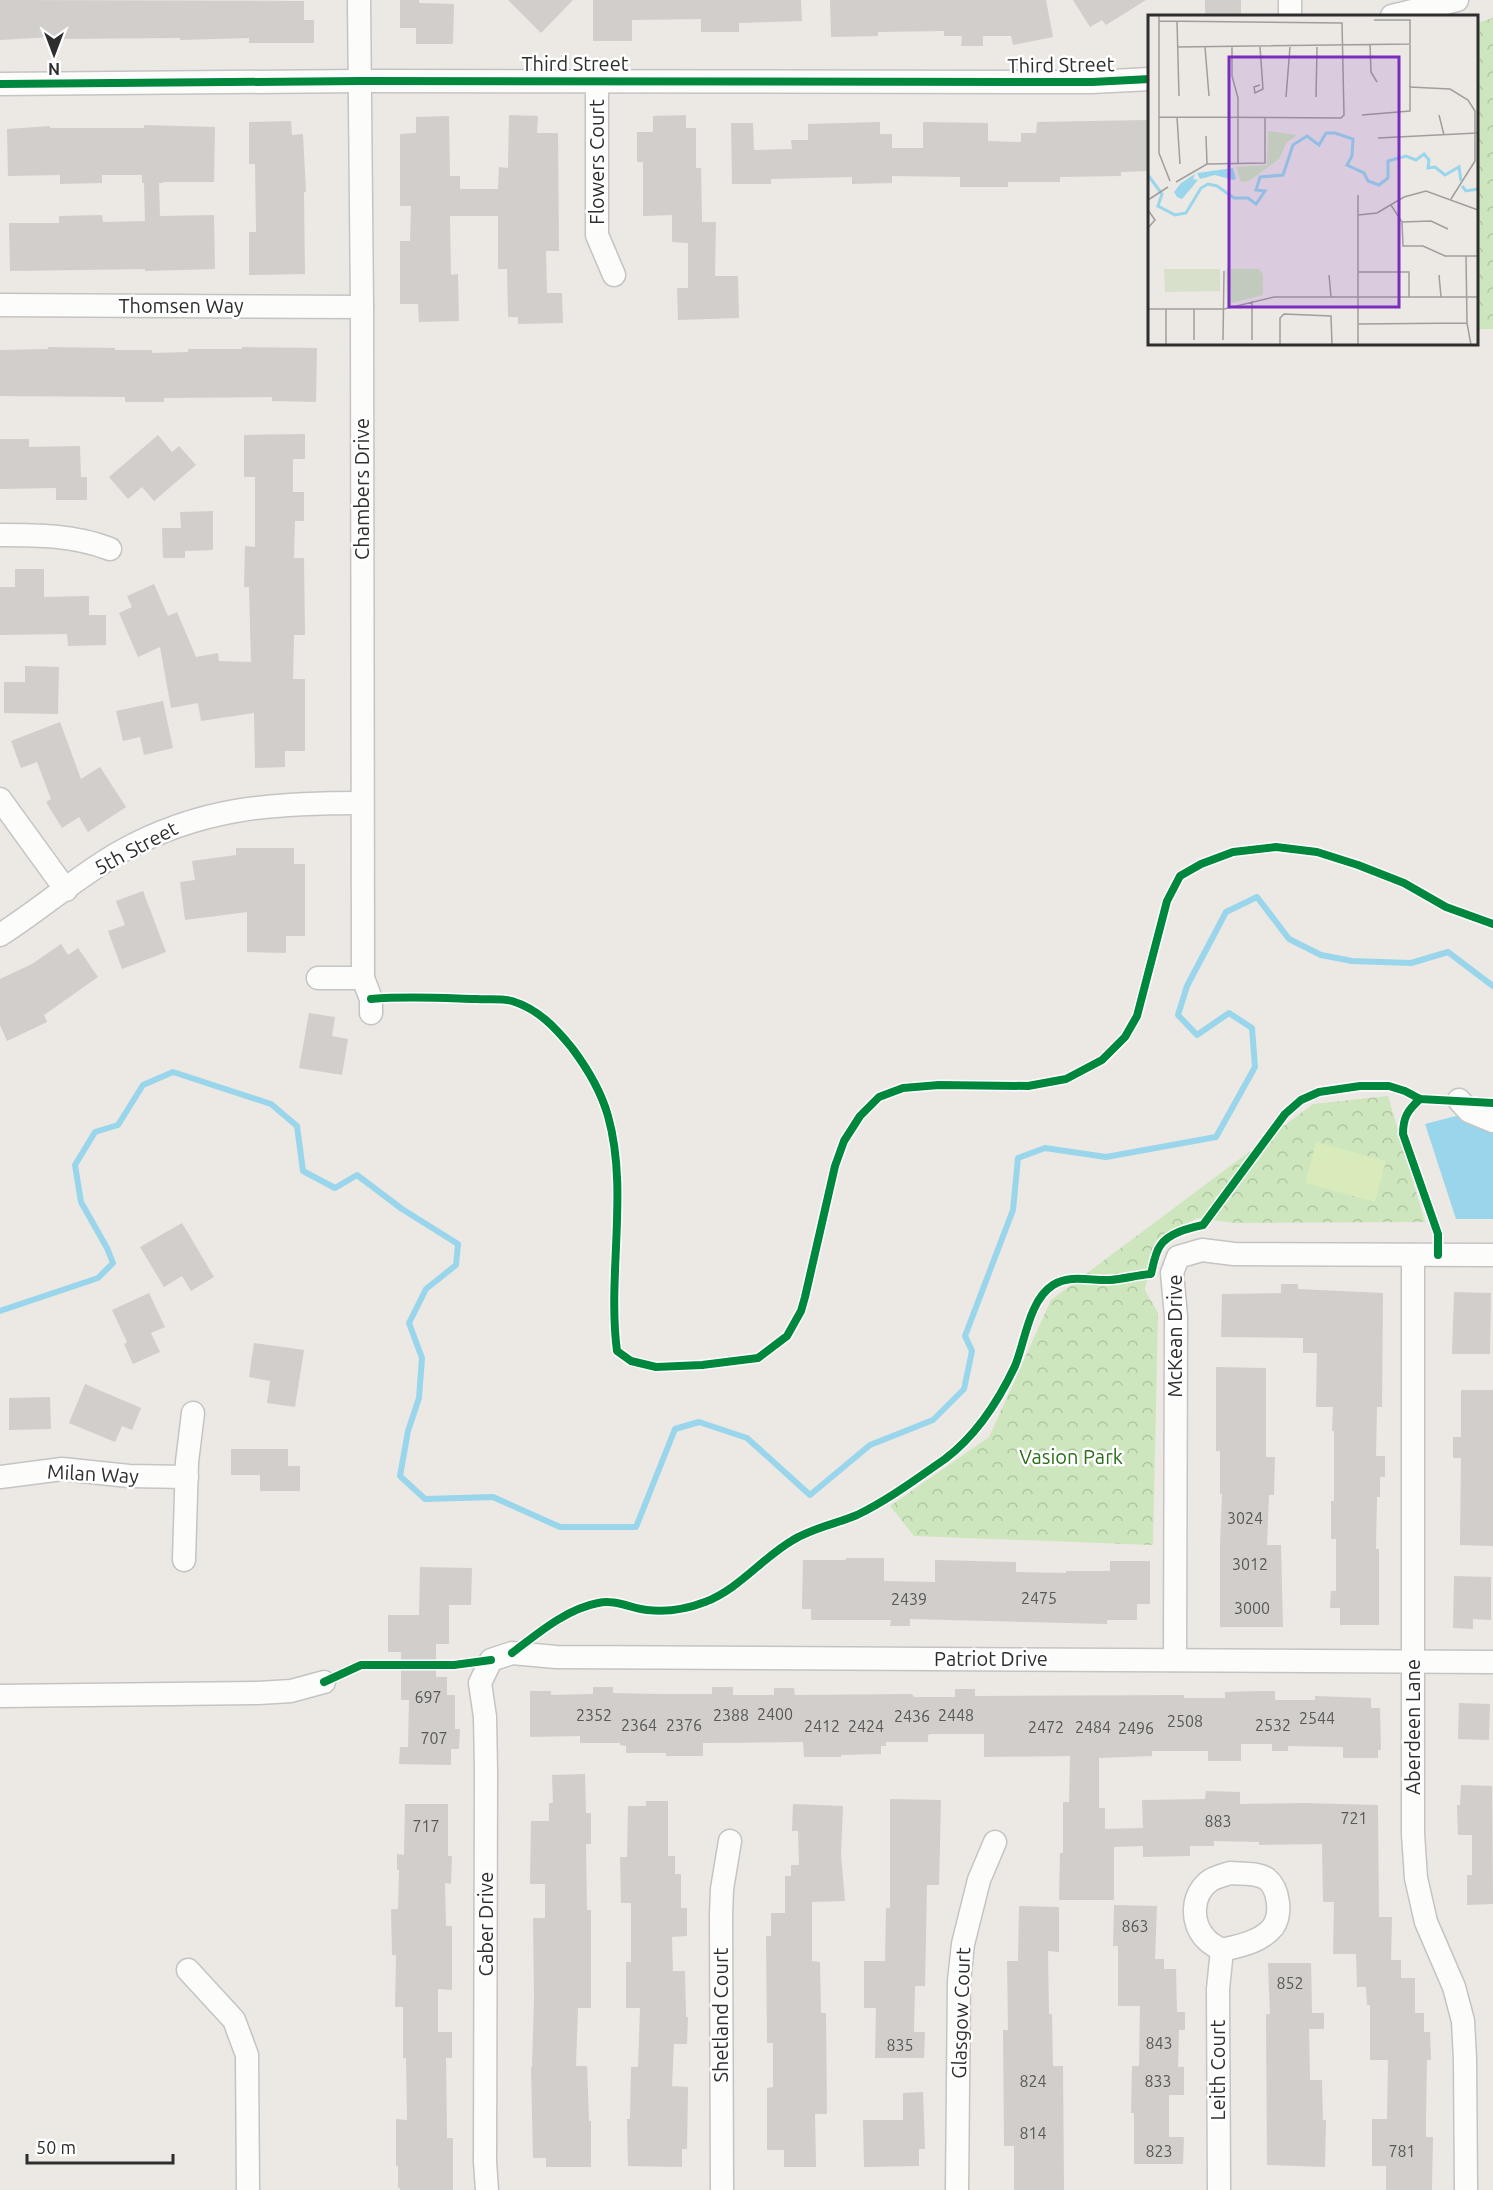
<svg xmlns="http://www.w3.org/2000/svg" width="1493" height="2190" font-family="Ubuntu,sans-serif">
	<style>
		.forest { fill: url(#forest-crowns) }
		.pitch { fill: #d9eabb }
		.water { fill: #99d6ec }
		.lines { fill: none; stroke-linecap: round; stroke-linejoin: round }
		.stream { stroke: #99d6ec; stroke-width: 6 }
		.building { fill: #d1cecb }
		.minor-casing { stroke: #c5c4c5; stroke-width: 25 }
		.minor { stroke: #fcfcfb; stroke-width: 22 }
		.cycleway-casing { stroke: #fff; stroke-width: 11 }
		.cycleway { stroke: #00873e; stroke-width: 8 }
		.labels { text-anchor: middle; stroke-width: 5; stroke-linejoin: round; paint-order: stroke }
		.number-label { font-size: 16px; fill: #585857 }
		.street-label { font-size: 20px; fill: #2e2e2e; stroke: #fff }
		.park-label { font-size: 20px; fill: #2c6e1b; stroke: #fff }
		.inset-river { fill: none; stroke: #99d6ec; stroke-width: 3 }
		.inset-road { fill: none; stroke: #a09e9b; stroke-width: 1.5 }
		.view { fill: #7b2cbf; fill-opacity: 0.15; stroke: #7b2cbf; stroke-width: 3 }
		.inset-edge { fill: none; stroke: #2e2e2e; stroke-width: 3 }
	</style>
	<defs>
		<pattern id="forest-crowns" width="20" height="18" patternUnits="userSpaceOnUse" patternTransform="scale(1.5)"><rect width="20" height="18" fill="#cee6be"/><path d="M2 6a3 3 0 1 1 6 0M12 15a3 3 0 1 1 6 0" fill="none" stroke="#b1c6a4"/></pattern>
	</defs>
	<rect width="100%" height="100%" fill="#ece8e4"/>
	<g class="forest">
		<polygon points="1493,18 1493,329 1477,329 1477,23"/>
		<polygon points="1388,1096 1425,1222 1235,1223 1197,1218 1155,1243 1145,1290 1158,1313 1153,1545 914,1536 890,1506 989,1437 1051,1300 1313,1104"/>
	</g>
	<polygon class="pitch" points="1316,1142 1386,1161 1375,1202 1305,1183"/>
	<polygon class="water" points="1456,1116 1493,1129 1493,1219 1456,1219 1425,1124"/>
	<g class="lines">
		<polyline class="stream" points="0,1311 98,1278 113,1263 107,1248 81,1202 75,1165 95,1132 118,1125 143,1085 173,1072 271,1104 297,1126 303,1171 335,1188 357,1175 402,1209 458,1244 456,1265 426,1289 409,1323 422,1358 419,1398 408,1431 400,1476 425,1499 493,1497 560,1527 636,1527 675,1429 699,1422 747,1438 810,1495 870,1445 933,1420 964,1389 972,1351 965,1336 1013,1210 1018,1158 1045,1148 1106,1157 1216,1137 1255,1067 1252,1028 1229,1013 1197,1035 1178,1015 1187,986 1226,912 1257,897 1289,939 1321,955 1352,961 1411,963 1448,952 1493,986"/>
	</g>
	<g class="building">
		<polygon points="0,0 304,1 304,20 314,20 314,43 249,43 249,38 180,40 180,38 51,39 51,37 0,40"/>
		<polygon points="400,0 419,0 419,3 454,4 453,44 416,44 416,28 400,28"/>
		<polygon points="508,0 573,0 541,33"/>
		<polygon points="593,0 801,0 802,21 739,23 739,32 701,32 701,19 632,20 632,41 593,41"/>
		<polygon points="830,0 1046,0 1053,37 1013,45 1011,36 983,36 983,46 961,46 962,36 944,36 944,31 878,32 878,36 831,37"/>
		<polygon points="1073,0 1146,0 1106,25 1102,20 1090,27"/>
		<rect x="1205" y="0" width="36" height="16"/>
		<polygon points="509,115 538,116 537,133 558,133 559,251 546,251 547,293 562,293 563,323 518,324 518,317 508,317 507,269 498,269 498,216 450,216 451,275 458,274 459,321 419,322 418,304 400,304 400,241 410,241 411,206 400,206 400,134 416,133 416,117 449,116 450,176 460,176 460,189 498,189 499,167 508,168"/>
		<polygon points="686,115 686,128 696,128 696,168 701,168 702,222 716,222 715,276 738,276 739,318 678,320 677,288 688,288 688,243 672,242 672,215 643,216 643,162 637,162 637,132 653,132 653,116"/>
		<polygon points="1149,120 1149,171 1121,172 1121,176 1060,177 1060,182 1008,182 1008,187 960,187 960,177 892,176 892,183 852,184 852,177 771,179 771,184 732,184 731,123 753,123 754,150 792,149 791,140 808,140 808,124 880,122 880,134 892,134 892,148 923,148 923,122 988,123 988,141 1021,142 1021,133 1036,133 1037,122"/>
		<polygon points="291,121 292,135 303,134 306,192 304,192 305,274 249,275 249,232 256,232 255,164 249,164 249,122"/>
		<polygon points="144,125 215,127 214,182 163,182 163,183 159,183 160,216 214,215 215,269 145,271 145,269 10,271 9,223 59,223 59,216 102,215 103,222 145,221 144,183 142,183 142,175 102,175 102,183 60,184 60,175 8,176 7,129 50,126 50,128 144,128"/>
		<polygon points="48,347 115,348 115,350 152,350 152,353 188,352 188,349 242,349 242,347 317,348 316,402 272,401 272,397 164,398 164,402 125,402 125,397 0,396 0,350 48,349"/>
		<polygon points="305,434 305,459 293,459 293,492 304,492 304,521 295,521 294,558 304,558 305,635 294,635 293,679 305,679 305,751 285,751 285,767 255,768 254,713 201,721 198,703 171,708 160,647 138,657 119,613 132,607 127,596 154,584 168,616 177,612 196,657 218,653 219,661 251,662 249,587 244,587 245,546 255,547 255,477 244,477 244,435"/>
		<polygon points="158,435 172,452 179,446 196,465 154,501 142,487 128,499 109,477"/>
		<polygon points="0,439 29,439 29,447 80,446 81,477 87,477 87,500 56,500 56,488 0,489"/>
		<polygon points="213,511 213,550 185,551 185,558 163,558 162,528 181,528 180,512"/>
		<polygon points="15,569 44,569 44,597 89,596 89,615 106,615 106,645 68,646 67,634 0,635 0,587 15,587"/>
		<polygon points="25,666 59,667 58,714 4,713 4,682 25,682"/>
		<polygon points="163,701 173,748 144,755 140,737 123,741 116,711"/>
		<polygon points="60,722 81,779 100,767 126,807 88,832 79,817 62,828 46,802 51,799 37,762 21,768 11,741"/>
		<polygon points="236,848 294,848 294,864 305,864 305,936 286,936 286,953 247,952 247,912 185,920 180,882 195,880 192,861 236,855"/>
		<polygon points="143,891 166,952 122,969 108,931 125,925 116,901"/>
		<polygon points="61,944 68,955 78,948 98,977 44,1015 47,1022 7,1041 0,1025 0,979 32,964"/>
		<polygon points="309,1013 335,1017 332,1036 348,1039 342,1075 299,1068"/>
		<polygon points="182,1223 214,1277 191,1291 182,1276 164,1287 140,1247"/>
		<polygon points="1281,1284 1298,1284 1298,1289 1383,1293 1382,1407 1377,1407 1376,1456 1385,1456 1385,1477 1380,1477 1380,1497 1377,1497 1376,1549 1379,1549 1379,1625 1340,1625 1340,1608 1330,1608 1331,1591 1336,1591 1336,1539 1331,1539 1331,1501 1334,1501 1334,1431 1332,1431 1333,1407 1316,1407 1317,1353 1303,1353 1303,1338 1221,1337 1222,1294 1281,1293"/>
		<polygon points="1454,1292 1491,1293 1490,1354 1452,1354"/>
		<polygon points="149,1293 165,1327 151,1333 160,1352 133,1364 124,1344 127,1342 112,1310"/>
		<polygon points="254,1343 304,1350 295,1407 267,1403 270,1381 249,1377"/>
		<polygon points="1216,1367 1266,1368 1266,1457 1275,1457 1274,1495 1269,1495 1267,1545 1281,1545 1283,1627 1220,1627 1220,1545 1222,1494 1220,1494 1220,1451 1216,1451"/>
		<polygon points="85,1384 141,1408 132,1430 122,1426 115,1442 69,1423"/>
		<polygon points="1461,1390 1493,1390 1493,1546 1460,1545 1461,1458 1453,1458 1453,1437 1461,1437"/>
		<polygon points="50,1397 51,1429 9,1430 9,1398"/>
		<polygon points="231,1449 288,1449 288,1466 300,1466 300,1491 260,1491 260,1475 231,1475"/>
		<polygon points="846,1558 884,1558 884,1581 935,1582 935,1560 1016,1562 1016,1572 1066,1573 1066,1571 1110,1571 1110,1561 1150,1561 1150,1604 1137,1604 1137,1620 1107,1620 1107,1624 910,1619 910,1626 890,1626 891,1620 811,1620 811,1609 802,1609 803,1560 846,1560"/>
		<polygon points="420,1567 472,1568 471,1605 449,1605 449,1644 436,1644 436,1677 447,1677 447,1695 455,1695 455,1729 460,1729 459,1749 451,1749 451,1765 399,1764 400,1747 408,1747 409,1700 401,1700 401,1652 388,1652 388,1615 419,1615"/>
		<polygon points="1454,1576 1491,1577 1491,1620 1473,1619 1473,1629 1453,1628"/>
		<polygon points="593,1687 613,1687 613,1693 659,1694 712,1694 712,1687 733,1687 733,1695 774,1695 774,1688 794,1688 795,1695 912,1694 914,1697 955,1697 955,1689 975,1689 975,1696 1184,1695 1184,1698 1225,1698 1225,1692 1260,1691 1275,1691 1275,1700 1315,1700 1315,1696 1371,1698 1371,1708 1380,1708 1381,1750 1378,1750 1378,1758 1343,1758 1343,1747 1288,1746 1288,1751 1272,1751 1272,1744 1241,1744 1241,1761 1208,1761 1208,1751 1152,1751 1152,1756 1099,1758 1099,1808 1105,1808 1105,1829 1143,1828 1142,1800 1205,1799 1206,1791 1240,1792 1240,1804 1305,1803 1378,1805 1379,1917 1392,1917 1391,1960 1401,1960 1401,1978 1415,1978 1415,2013 1424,2013 1424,2032 1430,2032 1431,2060 1427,2060 1426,2119 1426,2137 1433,2137 1432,2190 1386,2190 1386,2166 1372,2166 1372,2119 1387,2119 1388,2060 1370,2060 1370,2005 1367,2005 1366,1987 1357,1987 1356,1954 1333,1954 1334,1902 1323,1902 1322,1844 1259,1845 1259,1842 1214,1841 1214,1846 1190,1846 1190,1856 1143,1857 1143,1846 1114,1847 1114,1900 1059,1900 1060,1853 1063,1853 1063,1802 1069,1802 1070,1756 984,1757 984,1734 931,1734 928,1735 928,1742 886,1742 886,1746 881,1746 881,1754 841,1755 841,1757 804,1757 803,1742 703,1743 703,1756 666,1756 666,1753 626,1753 626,1746 620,1745 620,1743 580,1743 580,1736 530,1737 530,1691 551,1691 551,1695 593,1694"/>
		<polygon points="1459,1703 1490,1704 1489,1740 1458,1739"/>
		<polygon points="585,1774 586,1813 591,1813 591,1844 586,1844 587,1910 591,1910 591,2008 578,2008 576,2066 587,2066 589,2121 591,2121 591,2167 546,2167 546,2158 533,2158 531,2067 532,2067 534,1999 533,1918 545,1918 545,1884 530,1884 531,1821 549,1821 549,1803 553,1803 552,1775"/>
		<polygon points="1461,1785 1492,1786 1493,1904 1467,1905 1467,1875 1472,1875 1472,1835 1458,1835 1457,1805 1460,1805"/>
		<polygon points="890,1799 941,1800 939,1885 927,1885 925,1986 915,1986 914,2032 925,2032 924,2058 875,2058 876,2008 864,2008 864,1961 885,1961 886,1908 890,1908"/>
		<polygon points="646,1801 668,1801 668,1856 675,1856 675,1874 681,1874 681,1908 687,1908 687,1936 672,1937 673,1971 685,1971 686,2017 688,2017 687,2044 674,2044 672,2086 688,2087 687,2149 682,2149 682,2167 628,2166 627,2119 630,2119 631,2067 638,2067 640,2008 626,2008 626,1962 631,1962 631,1903 621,1903 620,1857 627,1857 628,1806 646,1806"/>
		<polygon points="405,1804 448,1804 448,1856 452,1856 451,1884 445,1883 446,1926 452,1926 452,1990 438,1989 438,2032 452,2032 452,2058 446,2058 447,2138 453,2138 453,2190 400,2190 400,2188 398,2188 398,2166 396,2166 396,2119 407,2120 406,2058 403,2058 403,2007 395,2007 396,1955 392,1955 391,1909 398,1909 399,1870 397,1870 397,1854 404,1855"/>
		<polygon points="793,1804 843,1806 841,1855 845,1901 812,1902 812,1961 820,1962 821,2013 826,2013 827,2114 815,2114 816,2167 784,2167 784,2150 767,2150 767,2088 773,2087 773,2043 767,2043 766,1936 771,1936 771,1913 785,1913 785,1876 791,1876 791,1865 799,1865 798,1831 792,1831"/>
		<polygon points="1114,1905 1157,1906 1155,1959 1164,1959 1164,1969 1176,1969 1177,2012 1185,2012 1185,2030 1179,2030 1178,2067 1184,2067 1184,2095 1169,2095 1169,2137 1184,2137 1183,2164 1134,2164 1134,2113 1131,2113 1132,2066 1139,2066 1140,2006 1118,2006 1118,1946 1113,1946"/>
		<polygon points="1019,1906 1059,1907 1059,1952 1048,1951 1049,2014 1052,2014 1053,2066 1063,2066 1064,2190 1014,2190 1014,2146 1004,2146 1003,2030 1008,2030 1007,1961 1018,1961"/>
		<polygon points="1268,1963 1311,1963 1312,2013 1324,2013 1324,2029 1309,2029 1310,2080 1322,2080 1323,2120 1326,2120 1325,2167 1267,2165 1266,2014 1270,2014"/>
		<polygon points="923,2092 925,2149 919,2149 919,2166 864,2167 863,2120 903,2120 903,2093"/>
	</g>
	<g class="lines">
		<g class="minor-casing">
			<g id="minor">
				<polyline points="359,0 362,307 363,978 371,999 371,1013"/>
				<polyline points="1290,0 1290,16"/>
				<polyline points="1392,16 1457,0"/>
				<polyline points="597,81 597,235 614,275"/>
				<polyline points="0,84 361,81 1092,82 1150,79"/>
				<polyline points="0,305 362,307"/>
				<path d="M0 535C38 535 74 535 110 549"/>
				<polyline points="0,799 66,890"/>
				<path d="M0 935C41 909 78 876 120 852 201 807 272 803 362 803"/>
				<polyline points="318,978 363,978"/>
				<polyline points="1459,1100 1469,1111 1493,1121"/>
				<polyline points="1413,1255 1413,1834 1416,1878 1426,1922 1454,1987 1463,2021 1465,2059 1466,2190"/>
				<polyline points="0,1477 62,1469 129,1476 187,1477"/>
				<polyline points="184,1560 187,1462 193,1413"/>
				<polyline points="1175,1660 1176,1316 1172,1273 1178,1257 1202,1250 1234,1254 1493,1255"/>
				<polyline points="0,1696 258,1693 291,1691 324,1682"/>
				<path d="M1230 1873C1241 1874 1257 1872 1267 1879 1279 1889 1282 1914 1273 1927 1261 1942 1239 1946 1222 1950 1217 1947 1210 1944 1206 1939 1190 1923 1191 1893 1211 1880 1216 1877 1224 1875 1230 1873Z"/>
				<polyline points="188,1970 234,2020 247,2055 248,2190"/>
				<polyline points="487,2190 485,2162 486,1771 485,1717 480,1683 491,1660 512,1653 556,1657 1493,1662"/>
				<polyline points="722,2190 721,1915 722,1889 730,1841"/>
				<polyline points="957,2190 959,1981 963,1944 979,1880 995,1842"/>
				<polyline points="1219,2190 1218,1989 1222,1950"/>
			</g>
		</g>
		<use href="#minor" class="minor"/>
		<g class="cycleway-casing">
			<g id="cycleway">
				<polyline points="0,84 361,81 1092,82 1150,79"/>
				<path d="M371 999C406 996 441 998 476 999 487 1000 501 998 512 1001 538 1009 555 1027 572 1048 587 1068 601 1091 608 1116 629 1190 607 1275 617 1351L631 1361 656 1367 702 1365 758 1358 787 1336 801 1311 805 1297 835 1166 844 1141 860 1116 879 1097 903 1088 939 1085 1028 1086 1066 1079 1102 1060 1125 1037 1137 1016 1167 901 1180 876 1201 864 1233 852 1276 847 1317 852 1358 865 1404 883 1446 907 1493 924"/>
				<path d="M1420 1099C1408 1110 1403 1117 1403 1134L1438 1234V1255"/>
				<path d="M512 1653C537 1634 566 1609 598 1603 615 1599 630 1608 647 1610 666 1612 687 1609 705 1602 739 1589 762 1558 793 1540 812 1528 836 1524 857 1515 888 1500 916 1479 945 1459 977 1435 998 1402 1015 1366 1025 1342 1029 1300 1053 1285 1070 1274 1092 1281 1110 1280 1124 1279 1137 1275 1151 1274 1153 1266 1155 1253 1160 1246 1168 1233 1189 1228 1203 1225L1285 1114 1301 1100 1319 1092 1360 1086H1389L1405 1091 1420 1099 1493 1103"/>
				<polyline points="324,1682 361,1665 454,1665 491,1660"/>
			</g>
		</g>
		<use href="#cycleway" class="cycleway"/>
	</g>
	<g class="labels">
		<g class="number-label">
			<text x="1245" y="1524">3024</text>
			<text x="1250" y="1570">3012</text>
			<text x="1039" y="1604">2475</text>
			<text x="909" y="1605">2439</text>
			<text x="1252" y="1614">3000</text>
			<text x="428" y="1703">697</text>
			<text x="775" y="1720">2400</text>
			<text x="594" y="1721">2352</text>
			<text x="731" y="1721">2388</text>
			<text x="956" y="1721">2448</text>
			<text x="912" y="1722">2436</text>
			<text x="1317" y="1724">2544</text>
			<text x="1185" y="1727">2508</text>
			<text x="639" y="1731">2364</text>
			<text x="684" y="1731">2376</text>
			<text x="1273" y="1731">2532</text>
			<text x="822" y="1732">2412</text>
			<text x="866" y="1732">2424</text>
			<text x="1046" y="1733">2472</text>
			<text x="1093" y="1733">2484</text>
			<text x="1136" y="1734">2496</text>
			<text x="434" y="1744">707</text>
			<text x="1354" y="1824">721</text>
			<text x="1218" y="1827">883</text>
			<text x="426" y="1832">717</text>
			<text x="1135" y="1932">863</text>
			<text x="1290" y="1989">852</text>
			<text x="1159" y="2049">843</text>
			<text x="900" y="2051">835</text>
			<text x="1033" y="2087">824</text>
			<text x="1158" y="2087">833</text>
			<text x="1033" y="2139">814</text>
			<text x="1159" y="2157">823</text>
			<text x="1402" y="2157">781</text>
		</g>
		<g class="street-label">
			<text x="575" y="71">Third Street</text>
			<text transform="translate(1061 65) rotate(-1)" y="7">Third Street</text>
			<text transform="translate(597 162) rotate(-90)" y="7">Flowers Court</text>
			<text x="181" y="313">Thomsen Way</text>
			<text transform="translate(362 489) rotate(-90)" y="7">Chambers Drive</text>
			<text transform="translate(136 848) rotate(-28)" y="7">5th Street</text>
			<text transform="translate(1175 1336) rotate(-90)" y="7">McKean Drive</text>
			<text transform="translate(93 1474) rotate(3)" y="7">Milan Way</text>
			<text x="991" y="1666">Patriot Drive</text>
			<text transform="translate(1413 1727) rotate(-90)" y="7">Aberdeen Lane</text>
			<text transform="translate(486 1924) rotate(-90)" y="7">Caber Drive</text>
			<text transform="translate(961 2013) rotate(-88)" y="7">Glasgow Court</text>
			<text transform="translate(721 2015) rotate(-90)" y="7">Shetland Court</text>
			<text transform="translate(1218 2070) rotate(-90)" y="7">Leith Court</text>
		</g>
		<g class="park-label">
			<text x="1071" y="1464">Vasion Park</text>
		</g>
	</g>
	<g transform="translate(1148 15)">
		<rect width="330" height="330" fill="#ece8e4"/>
		<path d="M120 116 149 120 138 128 131 144 101 166 93 167 88 152 119 150ZM78 254H111L115 259V280L79 289Z" fill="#cee6be"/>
		<path d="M16 254H72V276L17 277Z" fill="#d8e0cc"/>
		<path d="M85 153 88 164 85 165 67 160 52 164 49 158ZM47 159 45 164 50 165 34 184 29 182 26 177 33 168Z" fill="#99d6ec"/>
		<path class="inset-river" d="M0 160 14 179 10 191 27 200 38 198 53 173 60 169 69 171 86 183H100L108 189 117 176 108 175 112 162 135 160 145 130 159 121 171 130 178 118H187L205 124 204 141 199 150 216 158 220 166 231 170 240 163V146L258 141 268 145 276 139 281 145 280 153 287 152 297 160 311 152 313 166M314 171 318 176 330 174"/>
		<path class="inset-road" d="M11 0V138L22 166M11 6 194 8 196 100 193 103 11 102M29 6 31 81M222 29 223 57 229 67M29 32 262 29V5H226M57 32 61 81M84 32V61L90 83V149M112 70 106 72 107 78 115 74 112 32M261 72 302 74 320 85 327 96V146L303 184M138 82 142 32M168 82 169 32M214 100 262 96V29M291 100 296 120M29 102 32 149M58 121 59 149M230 123 329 118M28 167 59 149 117 148V103M210 180V330M0 185 20 172M243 190 254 207 255 231H275L297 241H330M0 195 7 205 0 213M210 200 229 198 256 182 278 176 330 195M254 207 283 206 300 214M318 241 319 308 323 330M210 257H261V282M181 260 183 282M291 260 293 282M104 286V325M0 294H76L126 282H330M18 294V330M46 294V325M210 309 319 308M75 325 76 256M132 330V303L136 299 183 301 184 330"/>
		<path class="view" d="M81 42H251V292H81Z"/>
		<rect width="330" height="330" class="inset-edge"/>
	</g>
	<g transform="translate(54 54) rotate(180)" stroke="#ffffff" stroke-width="4.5" paint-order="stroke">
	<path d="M0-4.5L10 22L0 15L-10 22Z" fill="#2e2e2e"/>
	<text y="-9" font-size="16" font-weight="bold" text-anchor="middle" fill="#2e2e2e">N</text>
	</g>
	<path d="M27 2154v9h146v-9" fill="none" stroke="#2e2e2e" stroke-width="3"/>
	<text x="36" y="2154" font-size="18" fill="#2e2e2e" stroke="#ffffff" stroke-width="4.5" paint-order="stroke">50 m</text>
</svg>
